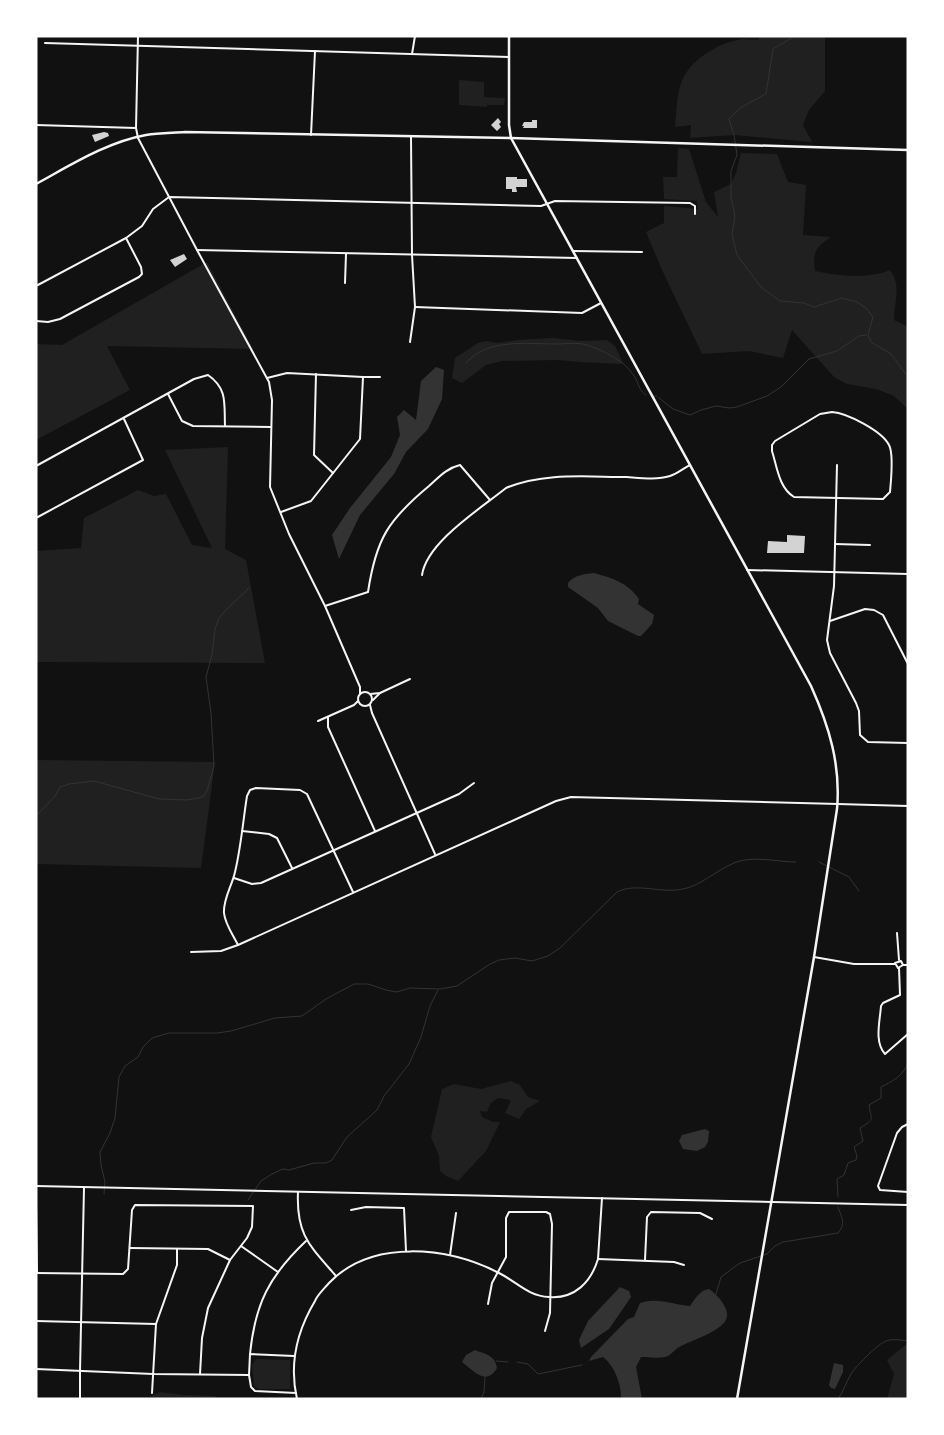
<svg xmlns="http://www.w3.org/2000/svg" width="944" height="1435" font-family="'Nunito Sans',sans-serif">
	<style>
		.green { fill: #202020 }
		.water { fill: #333 }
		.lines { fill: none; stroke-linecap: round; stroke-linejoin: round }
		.stream { stroke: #333; stroke-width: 1 }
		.building { fill: #d3d3d3 }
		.minor { stroke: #f5f5f5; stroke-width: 2 }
		.tertiary { stroke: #f5f5f5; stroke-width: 2 }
		.secondary { stroke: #f5f5f5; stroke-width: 2.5 }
	</style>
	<rect width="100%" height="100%" fill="#111"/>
	<g class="green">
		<path d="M761 36H825V91L809 110 803 125 812 142 734 135 690 138 691 125 675 127C677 110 676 88 686 73 697 56 722 42 742 39 747 39 753 40 758 40Z"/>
		<polygon points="459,80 484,82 484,97 505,98 504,105 487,105 487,107 459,105"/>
		<path d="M678 148 689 149 706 202 718 217 714 192 731 184 736 173 741 153 777 154 788 182 806 185 803 235 831 237C816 247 812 252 815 271 838 276 868 279 890 270 902 286 894 302 894 320L908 327V409L894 396 876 389 847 384 834 377 792 330 783 358 749 351 702 354 662 270 646 232 664 223V206L698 209 697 201 664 199 663 177H677Z"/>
		<polygon points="207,262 253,349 107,346 130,390 36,440 36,344 62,345"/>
		<polygon points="553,338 580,341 607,340 615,346 623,363 620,364 580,362 558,360 502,361 486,365 462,383 452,378 455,358 478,343 486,341 498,343 517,340"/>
		<polygon points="228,447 225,549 246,560 265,663 36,662 36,551 81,548 84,518 138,490 154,496 166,494 192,545 212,548 165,450"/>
		<polygon points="36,760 215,762 201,868 36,864"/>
		<polygon points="511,1081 520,1085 528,1097 540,1101 526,1109 519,1119 505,1113 511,1100 498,1098 491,1103 487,1112 480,1111 482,1117 493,1122 500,1122 486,1151 458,1181 446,1176 440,1171 439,1156 431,1137 442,1089 454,1084 481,1089"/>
		<polygon points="908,1343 908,1399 887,1399 894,1374 887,1360"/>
		<polygon points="256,1359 290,1360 290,1389 259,1389 254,1386 252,1365"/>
		<polygon points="159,1392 183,1395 216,1396 215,1399 150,1399 150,1397"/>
	</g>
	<g class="water">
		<polygon points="436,367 444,370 442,399 428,429 406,452 394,474 360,515 339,559 332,535 350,508 391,457 400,435 397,417 404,410 416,420 421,381"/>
		<path d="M594 573C613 578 628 583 639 599L638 604 654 615 652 624 641 636H638L608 621 598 608 568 587V583C574 575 585 574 594 573Z"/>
		<polygon points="705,1129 709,1131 708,1142 705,1147 697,1151 683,1149 679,1141 682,1135"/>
		<polygon points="620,1287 629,1291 631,1297 609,1329 581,1348 579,1340 588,1321"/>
		<path d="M709 1289C718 1295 735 1313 723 1324 713 1334 693 1340 681 1346 676 1348 673 1353 668 1356 662 1359 649 1357 641 1357L636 1367 642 1399H621C622 1385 614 1365 603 1357L589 1361 591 1357 628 1319 634 1317 640 1303C660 1297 672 1305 690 1306 695 1299 700 1290 709 1289Z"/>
		<path d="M475 1350C485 1354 495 1355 497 1368 486 1387 473 1370 462 1362L466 1355Z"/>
		<polygon points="834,1363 843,1365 843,1372 835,1389 831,1388 829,1385"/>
	</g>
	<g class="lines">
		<g class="stream">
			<polyline points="795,36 773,49 766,94 740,108 729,119 734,135 737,155 731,171 731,197 735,216 732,235 737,255 761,287 780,301 804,303 814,307 842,298 857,302 866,308 873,317 868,335 871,342 891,354 908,377"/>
			<path d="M466 363C487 338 527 344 556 344 567 344 576 342 587 345 597 348 609 354 618 360 625 364 632 372 636 379 639 386 640 391 646 395"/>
			<polyline points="654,396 657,396"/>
			<polyline points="659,398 673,409 690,415 701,410 716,406 729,408 737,407 767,396 781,387 809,359 837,351 859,336 866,335"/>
			<polyline points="36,816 56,795 60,787 69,784 94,781 159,799 187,800 199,798 204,796 207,791 214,766 211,713 206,677 212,655 215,629 219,618 226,610 249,588"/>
			<polyline points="819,862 849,877 859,891"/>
			<path d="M104 1194 105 1182 101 1165 100 1152 110 1133 115 1118 119 1077 125 1066 138 1057 143 1047 152 1038 169 1033H217L231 1031 275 1018 302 1016 326 999 354 984H368L386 990 397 992 410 988 440 989 457 986 490 964 499 960 515 958 532 961 548 956 560 948 617 892C637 882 661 894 683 889 700 886 717 870 734 863 752 855 777 862 796 862"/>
			<path d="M838 1197 837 1179 844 1175 848 1163 856 1160 857 1156 854 1147 863 1141 860 1128C876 1118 871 1121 869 1105L881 1098V1087C893 1081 903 1076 908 1063"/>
			<polyline points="248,1200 261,1181 272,1174 283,1169 289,1170 314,1163 326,1163 332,1160 347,1137 377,1110 384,1096 409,1064 421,1037 430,1006 438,990"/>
			<path d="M716 1294 721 1277 740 1263 767 1254 775 1246 783 1242 838 1233C846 1223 842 1219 838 1207"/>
			<polyline points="496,1361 508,1362"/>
			<polyline points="517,1362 528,1364 538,1374 582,1365"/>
			<polyline points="481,1399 484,1392 485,1377"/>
			<path d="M838 1399C844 1391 846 1382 851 1374 854 1368 877 1345 884 1342 891 1338 900 1340 908 1341"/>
		</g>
	</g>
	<g class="building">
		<polygon points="498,118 501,122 499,124 501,127 497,131 491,125"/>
		<polygon points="532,120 537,120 537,128 523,128 524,126 522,126 524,122 532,122"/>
		<polygon points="104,132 108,133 109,136 95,142 92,135"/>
		<polygon points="506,177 517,177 517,179 527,179 527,187 516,187 517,192 512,192 512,189 506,189"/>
		<polygon points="184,254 187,259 175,267 170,260"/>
		<polygon points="787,535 805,536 804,553 767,553 768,541 787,542"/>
	</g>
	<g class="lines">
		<g class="minor">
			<polyline points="45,43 509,57"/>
			<polyline points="412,54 415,36"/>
			<polyline points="36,125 136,128"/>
			<polyline points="311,135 315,51"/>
			<polyline points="573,251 642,252"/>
			<polyline points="345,283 346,254"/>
			<polyline points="36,286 126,238 142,226 153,209 169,197 541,206 555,201 690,203 695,206 695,214"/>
			<polyline points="415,307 582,313 601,303"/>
			<polyline points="36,321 48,322 60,319 139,277 142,274 141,267 126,238"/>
			<polyline points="410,342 415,307 412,255 411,137"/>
			<polyline points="316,374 314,455 333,473"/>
			<polyline points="363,377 380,377"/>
			<polyline points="267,378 287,373 363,377 360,439 311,501 281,512"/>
			<polyline points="168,394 182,421 193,426 271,427"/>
			<path d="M832 412C847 413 882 431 889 445 894 454 891 480 890 492L883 499 794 497C779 488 777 467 772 451V445L775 441 820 414Z"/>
			<polyline points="837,465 834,586 827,640 830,653 856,703 859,711 860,735 868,742 908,743"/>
			<path d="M36 466 194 379 208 375C228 389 224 404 225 426"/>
			<polyline points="36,518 143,460 124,419"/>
			<polyline points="835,544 870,545"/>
			<path d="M422 575C427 542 480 509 506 488 544 472 587 477 627 477 641 478 657 480 670 476 677 474 684 468 690 465"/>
			<path d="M325 606 368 592C376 539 388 520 429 486 439 477 447 468 460 465L490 500"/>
			<polyline points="830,621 865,609 874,610 883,615 908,664"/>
			<polyline points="328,717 328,727 375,831"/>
			<polyline points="838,804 908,806"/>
			<polyline points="242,831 269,834 277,838 292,868"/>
			<polyline points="234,878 252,884 261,883 459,794 474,783"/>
			<polyline points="897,933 899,960"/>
			<path d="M238 945C233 935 225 924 224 913 223 899 232 886 235 872 241 847 243 821 247 796L250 790 256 788 300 790 307 794 353 892"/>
			<polyline points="814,957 854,964 895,964"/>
			<polyline points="903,965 901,961 895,963 898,968 903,965 908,965"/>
			<path d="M899 968 900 995 883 1003 881 1006C880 1021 874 1042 885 1054L908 1034"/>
			<polyline points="908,1124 902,1127 897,1133 878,1186 880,1190 908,1192"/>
			<path d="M298 1192C296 1235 310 1246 336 1276"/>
			<polyline points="36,1206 37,1273"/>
			<polyline points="351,1210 366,1207 404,1208 406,1251"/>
			<polyline points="241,1246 278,1272"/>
			<polyline points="130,1248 208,1249 230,1260"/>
			<polyline points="450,1255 456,1213"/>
			<polyline points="598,1259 674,1262 684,1265"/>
			<polyline points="645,1260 647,1217 651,1212 700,1213 712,1219"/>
			<polyline points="36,1273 123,1274 128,1269 132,1210 135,1205 253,1206 252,1227 247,1238 230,1260 208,1308 202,1338 200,1374"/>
			<polyline points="488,1304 492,1283 506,1257 506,1218 509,1212 546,1212 550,1214 552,1224 550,1313 545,1331"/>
			<polyline points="36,1321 156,1324"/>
			<path d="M250 1354C255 1304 269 1276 306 1241"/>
			<polyline points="152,1393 156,1324 177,1265 177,1249"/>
			<polyline points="80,1399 80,1371"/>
		</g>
		<g class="tertiary">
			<polyline points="138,36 136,128 138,138 197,250 269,382 272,400 270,487 289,534 325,606 360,687 360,694"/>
			<polyline points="197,250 577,258"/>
			<polyline points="747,570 908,574"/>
			<circle cx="365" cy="699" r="7"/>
			<polyline points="370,694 380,693 410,679"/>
			<polyline points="373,700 380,693"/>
			<polyline points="370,705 372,713 435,854"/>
			<polyline points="318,721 354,705 358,701"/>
			<polyline points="191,952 221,951 238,945 523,816 556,801 571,797 838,804"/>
			<polyline points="36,1186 908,1205"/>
			<polyline points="36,1369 153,1374 249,1375 251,1387 255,1391 296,1393"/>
			<polyline points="80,1371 84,1188"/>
			<polyline points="249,1375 250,1354 294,1356"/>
			<path d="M297 1399C289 1364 297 1331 315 1301 318 1294 324 1289 329 1283 372 1238 448 1247 499 1273 517 1282 528 1296 549 1297 575 1299 591 1282 598 1259L602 1198"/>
		</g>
		<g class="secondary">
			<path d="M509 36V125L511 138 811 686C829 726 841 765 837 809L814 957 737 1399"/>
			<path d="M36 184C71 165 107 142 146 135 159 133 172 133 185 132L511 138 908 150"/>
		</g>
	</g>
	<rect width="944" height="1435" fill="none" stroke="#ffffff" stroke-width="75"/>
</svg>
